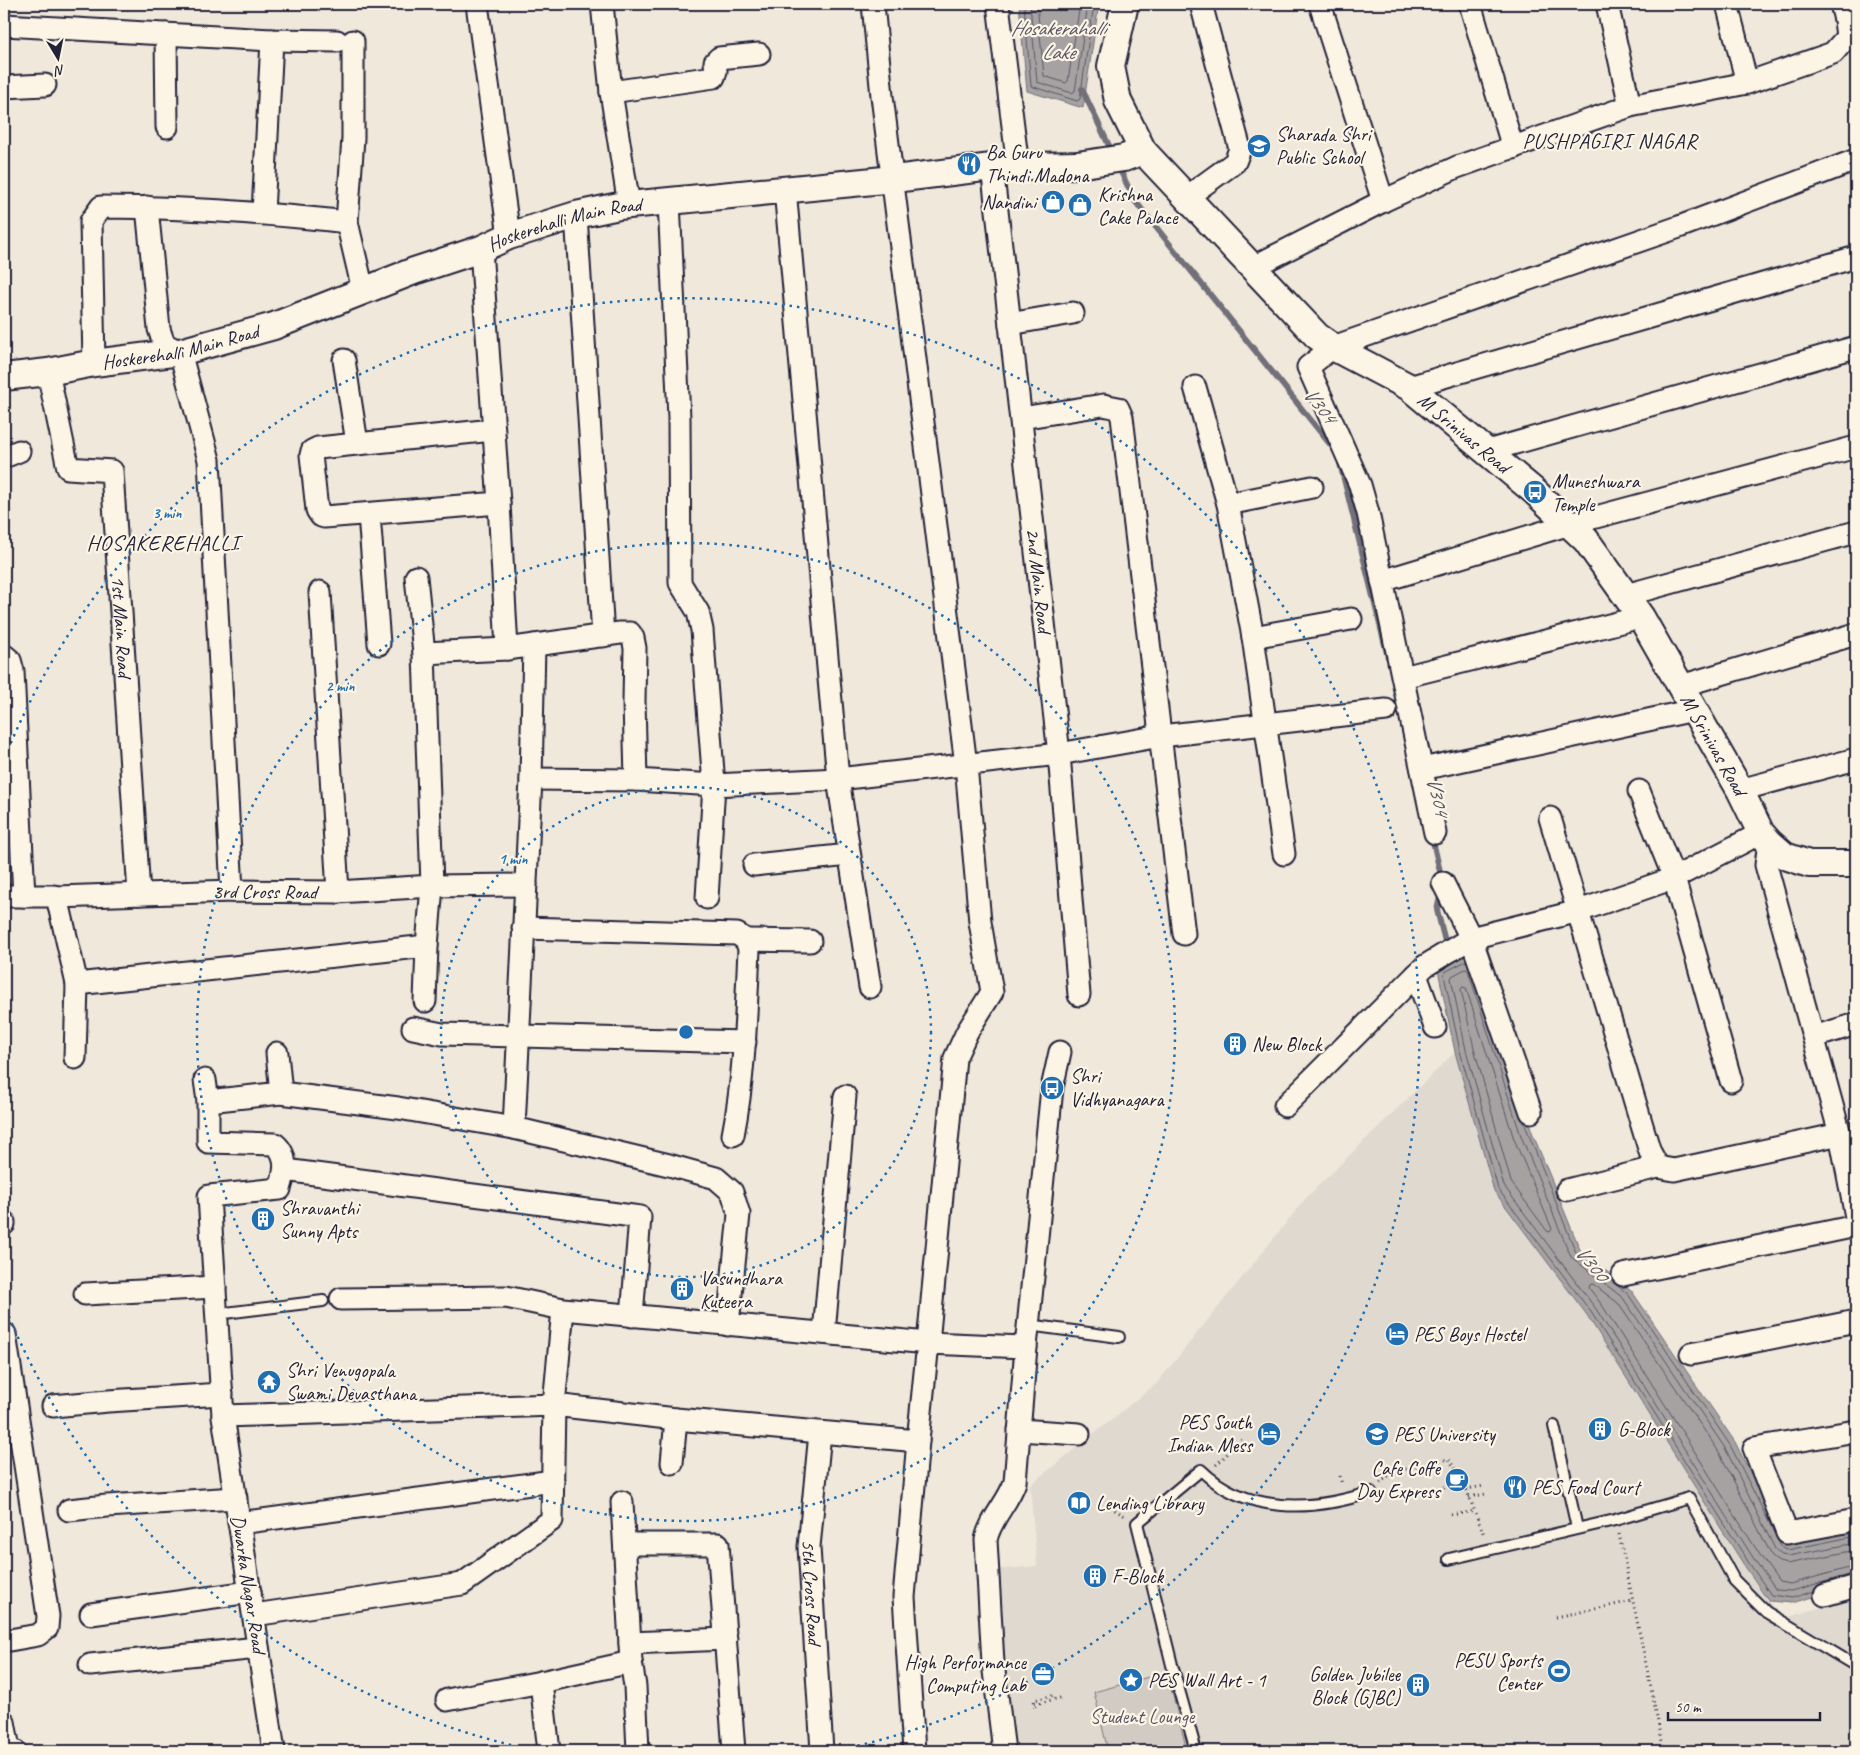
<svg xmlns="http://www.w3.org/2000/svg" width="1860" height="1755" font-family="Caveat,sans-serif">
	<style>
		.built { fill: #e0d9cf }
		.green { fill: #d1cbc3; stroke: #7a767f }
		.water { fill: #a6a2a2; stroke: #716f79 }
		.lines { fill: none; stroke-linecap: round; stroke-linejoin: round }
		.shore { stroke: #575564; stroke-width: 1 }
		.stream { stroke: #716f79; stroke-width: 6 }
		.service-casing { stroke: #22223b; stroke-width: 14 }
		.minor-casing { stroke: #22223b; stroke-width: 25 }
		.tertiary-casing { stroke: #22223b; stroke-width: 30 }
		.path { stroke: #22223b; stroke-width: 3; stroke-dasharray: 1 4; stroke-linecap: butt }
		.service { stroke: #fcf5e5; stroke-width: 10 }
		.minor { stroke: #fcf5e5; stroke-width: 21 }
		.tertiary { stroke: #fcf5e5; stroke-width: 26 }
		.ring { fill: none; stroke: #1f6fb2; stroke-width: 2.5; stroke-dasharray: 2.5 5 }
		.labels { text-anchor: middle; stroke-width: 4.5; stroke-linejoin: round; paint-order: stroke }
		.poi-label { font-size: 20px; fill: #22223b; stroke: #fcf5e5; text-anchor: start }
		.street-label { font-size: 20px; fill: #22223b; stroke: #fcf5e5 }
		.park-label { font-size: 20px; fill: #575564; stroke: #fcf5e5 }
		.water-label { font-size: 21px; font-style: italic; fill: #575564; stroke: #fcf5e5 }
		.neighbourhood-label { font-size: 21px; letter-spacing: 1px; fill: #22223b; stroke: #fcf5e5 }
		.quarter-label { font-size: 22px; letter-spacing: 1px; fill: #22223b; stroke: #fcf5e5 }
		.centre { fill: #1f6fb2; stroke: #fcf5e5; stroke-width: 2.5 }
		.ring-label { font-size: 15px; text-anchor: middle; font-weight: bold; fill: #1f6fb2; stroke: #fcf5e5; stroke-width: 4.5; stroke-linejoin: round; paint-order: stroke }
	</style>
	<rect width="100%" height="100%" fill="#efe8db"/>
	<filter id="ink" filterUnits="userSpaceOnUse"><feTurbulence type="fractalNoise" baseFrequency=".02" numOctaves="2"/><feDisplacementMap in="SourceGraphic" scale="10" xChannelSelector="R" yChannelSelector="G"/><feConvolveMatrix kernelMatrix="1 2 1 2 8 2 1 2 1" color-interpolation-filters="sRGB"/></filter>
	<g filter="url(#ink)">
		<polygon class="built" points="1455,1052 1494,1191 1587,1315 1744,1565 1773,1608 1789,1617 1856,1597 1856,1751 1013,1751 993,1570 1037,1566 1030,1485 1157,1383 1307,1197"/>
		<polygon class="green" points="1167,1672 1187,1751 1108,1751 1094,1692"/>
		<g class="water">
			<polygon points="1019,4 1099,4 1083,108 1027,91"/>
			<polygon points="1474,952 1532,1132 1581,1252 1631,1290 1735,1442 1786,1545 1856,1531 1856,1584 1792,1603 1769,1601 1744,1565 1587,1315 1494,1191 1455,1052 1438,970"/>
		</g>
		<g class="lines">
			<g class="shore">
				<polyline points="1024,4 1031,86 1077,101 1080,99 1094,4"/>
				<polyline points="1030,4 1037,82 1072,93 1075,91 1088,4"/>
				<polyline points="1037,4 1044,76 1066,83 1068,81 1080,4"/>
				<polyline points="1466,961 1445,972 1444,975 1460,1051 1498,1189 1591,1312 1749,1563 1771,1595 1792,1598 1814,1591"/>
				<polygon points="1463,987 1466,988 1514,1139 1552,1229 1550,1232 1547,1231 1511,1182 1474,1048 1461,990"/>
				<polyline points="1523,1120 1577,1255 1628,1294 1730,1445 1775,1534"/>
				<polyline points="1777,1539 1782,1548 1787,1550 1856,1536"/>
				<polyline points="1856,1543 1788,1556 1782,1555 1776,1551 1725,1448 1623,1298 1571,1257 1521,1136 1468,970 1465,969 1452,976 1451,978 1466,1050 1504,1186 1596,1309 1754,1559 1776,1590 1791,1591 1856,1573"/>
				<polyline points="1856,1550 1787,1564 1779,1562 1773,1558 1719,1452 1618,1303 1593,1284 1590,1285 1589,1288 1602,1305 1760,1555 1779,1582 1790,1584 1856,1566"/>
			</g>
			<g class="stream">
				<polyline points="1082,89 1113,154"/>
				<polyline points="1118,166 1135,201 1334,449"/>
				<polyline points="1340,463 1388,657"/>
				<polyline points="1432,837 1442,880"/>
				<polyline points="1441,893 1437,910 1447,949"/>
			</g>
			<g class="service-casing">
				<g id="service">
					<polyline points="217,1314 323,1301"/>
					<polyline points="1028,1325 1119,1337"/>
					<polyline points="1554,1426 1577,1528"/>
					<polyline points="1449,1559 1615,1520 1689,1498 1734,1580 1766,1612 1851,1663 1856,1662"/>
					<path d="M1196 1751 1172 1665 1137 1523 1201 1470C1247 1515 1314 1511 1371 1492"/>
				</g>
			</g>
			<g class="minor-casing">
				<g id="minor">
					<polyline points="477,4 509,236"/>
					<polyline points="602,4 611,92 629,205"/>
					<polyline points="873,4 882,96 966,765 980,922 992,992 967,1032 955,1058 928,1343 1026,1347 1052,1088 1060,1052"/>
					<polyline points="998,4 1018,167"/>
					<polyline points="1320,4 1383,201"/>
					<polyline points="1470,4 1513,148"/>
					<polyline points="1607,4 1630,106"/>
					<polyline points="1727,4 1747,83"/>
					<polyline points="4,25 272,40 337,41"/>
					<polyline points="166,34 167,127"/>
					<polyline points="353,41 353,138 347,222 363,290"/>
					<polyline points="4,87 45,85"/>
					<polyline points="611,92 714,77 716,71 715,62 719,58 759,54"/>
					<path id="s1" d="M992 167 1059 754 1079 995"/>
					<polyline points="785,189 838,779 870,987"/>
					<polyline points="1187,197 1235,162 1240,149 1201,4"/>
					<polyline points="669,201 679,418 680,583 698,612 702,630 714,785 707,898"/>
					<polyline points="147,207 159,329 164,344 180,352 209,460 232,891"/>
					<polyline points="263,213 272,40"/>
					<polyline points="576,215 603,636"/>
					<polyline points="481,249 499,503 507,649"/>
					<polyline points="1253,267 1383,201 1457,167 1630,106 1747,83 1833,53 1847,37 1845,20 1841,4"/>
					<polyline points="1010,324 1073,313"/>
					<polyline points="344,360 357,443"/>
					<path d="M94 363 91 221 101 207C183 207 265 213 347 222"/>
					<path id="s2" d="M48 372 68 468 112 471 139 894"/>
					<polyline points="1195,387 1228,504 1253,637 1284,854"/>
					<polyline points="1409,387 1856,257"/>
					<polyline points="1021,418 1103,405 1118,408 1122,417 1184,934"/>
					<polyline points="493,430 318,448 312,451 311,455 317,510 321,516 324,517 499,503"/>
					<polyline points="1487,451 1856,347"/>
					<polyline points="4,457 19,451"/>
					<polyline points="1228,504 1312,487"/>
					<polyline points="369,514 379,644"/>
					<polyline points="416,577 424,653 432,886 427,946 425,1001"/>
					<polyline points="1382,581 1570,524 1856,447"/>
					<polyline points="320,592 338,892"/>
					<polyline points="1626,595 1856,532"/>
					<polyline points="1253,637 1351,619"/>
					<polyline points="424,653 507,649 620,633 630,633 633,638 635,648 634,701 636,780"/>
					<polyline points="4,655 10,660 13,671 24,896"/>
					<polyline points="1403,677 1641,617"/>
					<polyline points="1681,686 1856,634"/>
					<polyline points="1422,769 1694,710"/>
					<polyline points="531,779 636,780 714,785 838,779 1059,754 1161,736 1386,710"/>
					<polyline points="1740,790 1856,759"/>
					<polyline points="1639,791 1674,878 1731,1081"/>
					<polyline points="1550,818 1650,1152 1658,1167 1674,1170 1840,1134"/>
					<polyline points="1435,833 1368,513 1360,485 1308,367 1333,347 1679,227 1856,160"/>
					<polyline points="1769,842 1766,865 1840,1134 1856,1217"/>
					<polyline points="754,865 849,855"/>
					<polyline points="1443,883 1471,938 1531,1112"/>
					<path id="s3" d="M4 896H53L57 897 232 891 338 892 432 886 526 885"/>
					<polyline points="57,897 77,984 75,1058"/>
					<path d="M523 928 737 934 746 940 749 949C746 1012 745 1074 733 1135"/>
					<polyline points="746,940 810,941"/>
					<polyline points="1416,975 1435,1027"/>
					<polyline points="77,984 427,946"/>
					<polyline points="413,1028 442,1034 745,1042"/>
					<polyline points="1814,1037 1856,1024"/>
					<polyline points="277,1053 281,1093"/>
					<polyline points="205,1080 208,1101"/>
					<polyline points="1285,1106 1425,966 1471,938 1579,911 1674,878 1761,833"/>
					<polyline points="514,1128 531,779 534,645"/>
					<polyline points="285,1170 640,1217 632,1316"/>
					<polyline points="1567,1190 1658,1167"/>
					<polyline points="4,1222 4,1224"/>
					<polyline points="1623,1275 1856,1226"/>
					<polyline points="85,1294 215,1287"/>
					<polyline points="341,1299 506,1297 563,1309"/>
					<polyline points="824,1333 845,1096"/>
					<polyline points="1691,1354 1856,1321"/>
					<polyline points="53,1406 108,1401 222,1394"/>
					<polyline points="223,1416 554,1405 676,1419 918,1441 928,1343 563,1309 554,1405 552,1520 462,1584 254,1615"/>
					<polyline points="1019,1430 1079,1434"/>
					<polyline points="1856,1431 1754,1448 1787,1533 1856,1520"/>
					<path id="s4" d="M820 1433 809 1547 822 1751"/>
					<polyline points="672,1463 676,1419"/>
					<polyline points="622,1502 631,1662 635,1686 638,1751"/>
					<polyline points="69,1510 107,1506 236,1498"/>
					<polyline points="239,1523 553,1481"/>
					<polyline points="625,1544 718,1544 734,1751"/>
					<polyline points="1825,1595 1856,1586"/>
					<polyline points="91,1614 250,1592"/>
					<polyline points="4,1641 38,1635 47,1628 48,1616 5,1334"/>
					<polyline points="630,1643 726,1639"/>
					<polyline points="90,1665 258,1648"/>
					<polyline points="541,1682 549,1751"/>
					<polyline points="447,1700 541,1682 631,1662"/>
					<polyline points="4,1722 9,1749 15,1751"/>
					<path d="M274 1751 223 1416 209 1196 280 1189C285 1173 289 1156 275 1144L208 1142V1101L281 1093 398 1108 514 1128 669 1165 716 1178 732 1192 739 1214 728 1325"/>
					<polyline points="914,1751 904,1597 918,1441"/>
					<path d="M1004 1751 993 1663 986 1540C990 1519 1008 1503 1015 1482L1026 1347"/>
				</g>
			</g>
			<g class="tertiary-casing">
				<g id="tertiary">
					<path id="s5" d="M1125 4 1111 66 1118 101 1143 151 1317 336 1333 347 1409 387 1535 492 1586 540 1641 617 1740 790 1761 833 1769 842 1785 856 1809 864H1856"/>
					<path id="s6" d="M4 377 48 372 94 363 180 352 274 326 414 271 481 249 509 236 576 215 619 206 894 179 992 167 1077 165 1124 158 1143 151"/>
				</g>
			</g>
			<g class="path">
				<polyline points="1216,1465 1242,1439"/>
				<polyline points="1340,1476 1342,1485"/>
				<polyline points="1380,1483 1393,1472 1449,1459 1465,1486 1484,1535"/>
				<polyline points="1444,1487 1464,1483"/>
				<polyline points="1466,1489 1484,1486"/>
				<polyline points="1469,1497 1486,1494"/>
				<polyline points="1106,1505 1125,1516"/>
				<polyline points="1451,1515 1475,1511"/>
				<polyline points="1619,1534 1664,1751"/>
				<polyline points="1556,1617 1633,1601"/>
				<polyline points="1035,1704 1064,1697"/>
				<polyline points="1035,1707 1034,1700 1055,1695"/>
			</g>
			<use href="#service" class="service"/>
			<use href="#minor" class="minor"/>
			<use href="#tertiary" class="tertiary"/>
		</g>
	</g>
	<g class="ring">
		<circle cx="686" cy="1032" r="245"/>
		<circle cx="686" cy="1032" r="489"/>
		<path d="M533 1750A734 734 0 0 1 5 1307M5 757A734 734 0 1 1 839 1750"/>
	</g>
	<defs>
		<g id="school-disc" transform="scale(1.25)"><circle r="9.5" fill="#1f6fb2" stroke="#fcf5e5"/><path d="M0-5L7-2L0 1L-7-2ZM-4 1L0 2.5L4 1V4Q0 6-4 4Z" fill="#fff"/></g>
		<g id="restaurant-disc" transform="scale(1.25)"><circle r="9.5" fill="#1f6fb2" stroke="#fcf5e5"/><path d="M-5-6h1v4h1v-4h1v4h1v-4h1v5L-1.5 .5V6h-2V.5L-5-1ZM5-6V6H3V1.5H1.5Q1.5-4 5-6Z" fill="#fff"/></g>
		<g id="shop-disc" transform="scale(1.25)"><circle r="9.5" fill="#1f6fb2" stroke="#fcf5e5"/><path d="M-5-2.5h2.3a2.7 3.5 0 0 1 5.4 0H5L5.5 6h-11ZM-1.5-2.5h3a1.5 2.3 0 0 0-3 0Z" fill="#fff"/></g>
		<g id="bus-disc" transform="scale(1.25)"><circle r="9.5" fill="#1f6fb2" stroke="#fcf5e5"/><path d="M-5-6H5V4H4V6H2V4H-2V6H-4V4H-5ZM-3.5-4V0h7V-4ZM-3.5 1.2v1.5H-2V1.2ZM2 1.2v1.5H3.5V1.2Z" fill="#fff"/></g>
		<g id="building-disc" transform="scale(1.25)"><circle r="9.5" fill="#1f6fb2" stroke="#fcf5e5"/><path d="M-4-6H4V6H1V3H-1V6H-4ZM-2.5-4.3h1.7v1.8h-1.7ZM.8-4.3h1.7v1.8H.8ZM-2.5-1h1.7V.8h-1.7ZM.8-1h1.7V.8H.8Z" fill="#fff"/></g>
		<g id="hotel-disc" transform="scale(1.25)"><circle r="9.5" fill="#1f6fb2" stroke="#fcf5e5"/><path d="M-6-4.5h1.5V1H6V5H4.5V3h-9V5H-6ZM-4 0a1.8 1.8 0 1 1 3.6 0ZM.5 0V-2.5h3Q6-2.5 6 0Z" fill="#fff"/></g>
		<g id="temple-disc" transform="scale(1.25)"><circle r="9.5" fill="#1f6fb2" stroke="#fcf5e5"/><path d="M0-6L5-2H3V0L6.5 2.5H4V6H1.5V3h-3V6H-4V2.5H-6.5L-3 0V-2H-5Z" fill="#fff"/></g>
		<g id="university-disc" transform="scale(1.25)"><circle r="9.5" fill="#1f6fb2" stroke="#fcf5e5"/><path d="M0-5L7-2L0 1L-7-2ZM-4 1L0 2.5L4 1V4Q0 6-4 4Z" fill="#fff"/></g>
		<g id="cafe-disc" transform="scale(1.25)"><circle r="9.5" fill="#1f6fb2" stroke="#fcf5e5"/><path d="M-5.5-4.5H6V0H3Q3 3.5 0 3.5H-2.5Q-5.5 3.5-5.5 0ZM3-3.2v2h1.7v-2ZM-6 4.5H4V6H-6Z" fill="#fff"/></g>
		<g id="library-disc" transform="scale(1.25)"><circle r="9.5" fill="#1f6fb2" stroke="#fcf5e5"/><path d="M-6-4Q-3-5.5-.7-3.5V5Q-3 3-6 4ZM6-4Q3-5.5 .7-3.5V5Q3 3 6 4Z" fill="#fff"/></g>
		<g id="stadium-disc" transform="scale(1.25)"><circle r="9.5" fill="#1f6fb2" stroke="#fcf5e5"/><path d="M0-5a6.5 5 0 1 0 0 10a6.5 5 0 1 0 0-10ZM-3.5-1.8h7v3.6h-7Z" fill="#fff"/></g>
		<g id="office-disc" transform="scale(1.25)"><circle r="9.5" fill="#1f6fb2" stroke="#fcf5e5"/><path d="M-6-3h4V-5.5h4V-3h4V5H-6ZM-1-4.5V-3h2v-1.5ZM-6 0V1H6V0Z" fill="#fff"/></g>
		<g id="sight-disc" transform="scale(1.25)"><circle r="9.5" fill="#1f6fb2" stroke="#fcf5e5"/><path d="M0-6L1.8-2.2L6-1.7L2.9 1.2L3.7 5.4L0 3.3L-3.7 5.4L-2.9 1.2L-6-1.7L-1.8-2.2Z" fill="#fff"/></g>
	</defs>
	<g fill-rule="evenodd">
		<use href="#school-disc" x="1259" y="146"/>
		<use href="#restaurant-disc" x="969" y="164"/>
		<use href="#shop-disc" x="1053" y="202"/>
		<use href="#shop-disc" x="1080" y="205"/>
		<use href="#bus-disc" x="1535" y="492"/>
		<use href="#building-disc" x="1235" y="1044"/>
		<use href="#bus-disc" x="1052" y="1088"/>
		<use href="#building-disc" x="263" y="1219"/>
		<use href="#building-disc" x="682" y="1289"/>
		<use href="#hotel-disc" x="1397" y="1334"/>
		<use href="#temple-disc" x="269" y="1382"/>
		<use href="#building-disc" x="1600" y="1429"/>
		<use href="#hotel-disc" x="1269" y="1434"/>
		<use href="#university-disc" x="1377" y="1434"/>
		<use href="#cafe-disc" x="1457" y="1480"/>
		<use href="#restaurant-disc" x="1515" y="1487"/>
		<use href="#library-disc" x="1079" y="1503"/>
		<use href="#building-disc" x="1095" y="1576"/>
		<use href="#stadium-disc" x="1559" y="1671"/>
		<use href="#office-disc" x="1043" y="1674"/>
		<use href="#sight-disc" x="1131" y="1680"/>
		<use href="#building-disc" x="1418" y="1685"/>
	</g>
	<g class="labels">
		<g class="poi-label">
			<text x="1276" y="141">Sharada Shri<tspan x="1276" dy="23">Public School</tspan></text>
			<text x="986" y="159">Ba Guru<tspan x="986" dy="23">Thindi Madona</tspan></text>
			<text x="1098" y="201">Krishna<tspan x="1098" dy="23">Cake Palace</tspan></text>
			<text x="1036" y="209" text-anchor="end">Nandini</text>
			<text x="1552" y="488">Muneshwara<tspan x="1552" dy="23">Temple</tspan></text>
			<text x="1252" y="1051">New Block</text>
			<text x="1070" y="1083">Shri<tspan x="1070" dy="23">Vidhyanagara</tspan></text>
			<text x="280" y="1215">Shravanthi<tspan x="280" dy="23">Sunny Apts</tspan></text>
			<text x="700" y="1285">Vasundhara<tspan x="700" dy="23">Kuteera</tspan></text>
			<text x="1414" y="1341">PES Boys Hostel</text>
			<text x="286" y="1377">Shri Venugopala<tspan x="286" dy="23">Swami Devasthana</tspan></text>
			<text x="1252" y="1429" text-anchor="end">PES South<tspan x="1252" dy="23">Indian Mess</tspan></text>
			<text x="1618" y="1436">G-Block</text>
			<text x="1394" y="1441">PES University</text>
			<text x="1440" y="1475" text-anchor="end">Cafe Coffe<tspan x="1440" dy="23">Day Express</tspan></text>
			<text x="1532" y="1494">PES Food Court</text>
			<text x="1096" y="1510">Lending Library</text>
			<text x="1112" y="1583">F-Block</text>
			<text x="1542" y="1667" text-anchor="end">PESU Sports<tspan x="1542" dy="23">Center</tspan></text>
			<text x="1026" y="1669" text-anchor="end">High Performance<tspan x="1026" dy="23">Computing Lab</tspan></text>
			<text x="1400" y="1681" text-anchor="end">Golden Jubilee<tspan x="1400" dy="23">Block (GJBC)</tspan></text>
			<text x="1148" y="1687">PES Wall Art - 1</text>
		</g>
		<g class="street-label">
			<text dy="7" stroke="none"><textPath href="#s6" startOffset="584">Hoskerehalli Main Road</textPath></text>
			<text dy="7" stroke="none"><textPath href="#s6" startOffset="179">Hoskerehalli Main Road</textPath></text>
			<text dy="7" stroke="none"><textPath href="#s5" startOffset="586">M Srinivas Road</textPath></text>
			<text dy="7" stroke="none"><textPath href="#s1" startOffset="416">2nd Main Road</textPath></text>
			<text dy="7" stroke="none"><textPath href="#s2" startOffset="298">1st Main Road</textPath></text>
			<text dy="7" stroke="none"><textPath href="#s5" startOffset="990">M Srinivas Road</textPath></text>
			<text dy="7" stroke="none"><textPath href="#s3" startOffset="261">3rd Cross Road</textPath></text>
			<text transform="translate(249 1584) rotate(81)" y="7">Dwarka Nagar Road</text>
			<text dy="7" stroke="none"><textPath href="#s4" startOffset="160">5th Cross Road</textPath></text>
		</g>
		<g class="park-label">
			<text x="1142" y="1723">Student Lounge</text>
		</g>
		<g class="water-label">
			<text x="1058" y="35">Hosakerahalli<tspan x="1058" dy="24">Lake</tspan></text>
			<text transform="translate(1320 405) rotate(51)" y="7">V304</text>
			<text transform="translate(1438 796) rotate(76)" y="7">V304</text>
			<text transform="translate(1592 1263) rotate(51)" y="7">V300</text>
		</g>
		<g class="neighbourhood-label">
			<text x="1610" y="148">PUSHPAGIRI NAGAR</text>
		</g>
		<g class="quarter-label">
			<text x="163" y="550">HOSAKEREHALLI</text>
		</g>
	</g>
	<circle cx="686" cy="1032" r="8" class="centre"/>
	<g class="ring-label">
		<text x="167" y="518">3 min</text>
		<text x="340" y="691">2 min</text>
		<text x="513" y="864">1 min</text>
	</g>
	<rect width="1860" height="1755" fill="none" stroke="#fcf5e5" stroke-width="20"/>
	<rect x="10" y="10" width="1840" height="1735" fill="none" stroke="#22223b" stroke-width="2" filter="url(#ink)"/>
	<g transform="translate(58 58) rotate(170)" stroke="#fcf5e5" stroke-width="4" paint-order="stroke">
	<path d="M0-4L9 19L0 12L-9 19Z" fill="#22223b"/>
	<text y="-8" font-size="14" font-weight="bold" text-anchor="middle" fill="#22223b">N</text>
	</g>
	<path d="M1668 1712v8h152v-8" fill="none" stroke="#22223b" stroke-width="2.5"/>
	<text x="1675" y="1712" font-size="15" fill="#22223b" stroke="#fcf5e5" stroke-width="4" paint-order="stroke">50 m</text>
</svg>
